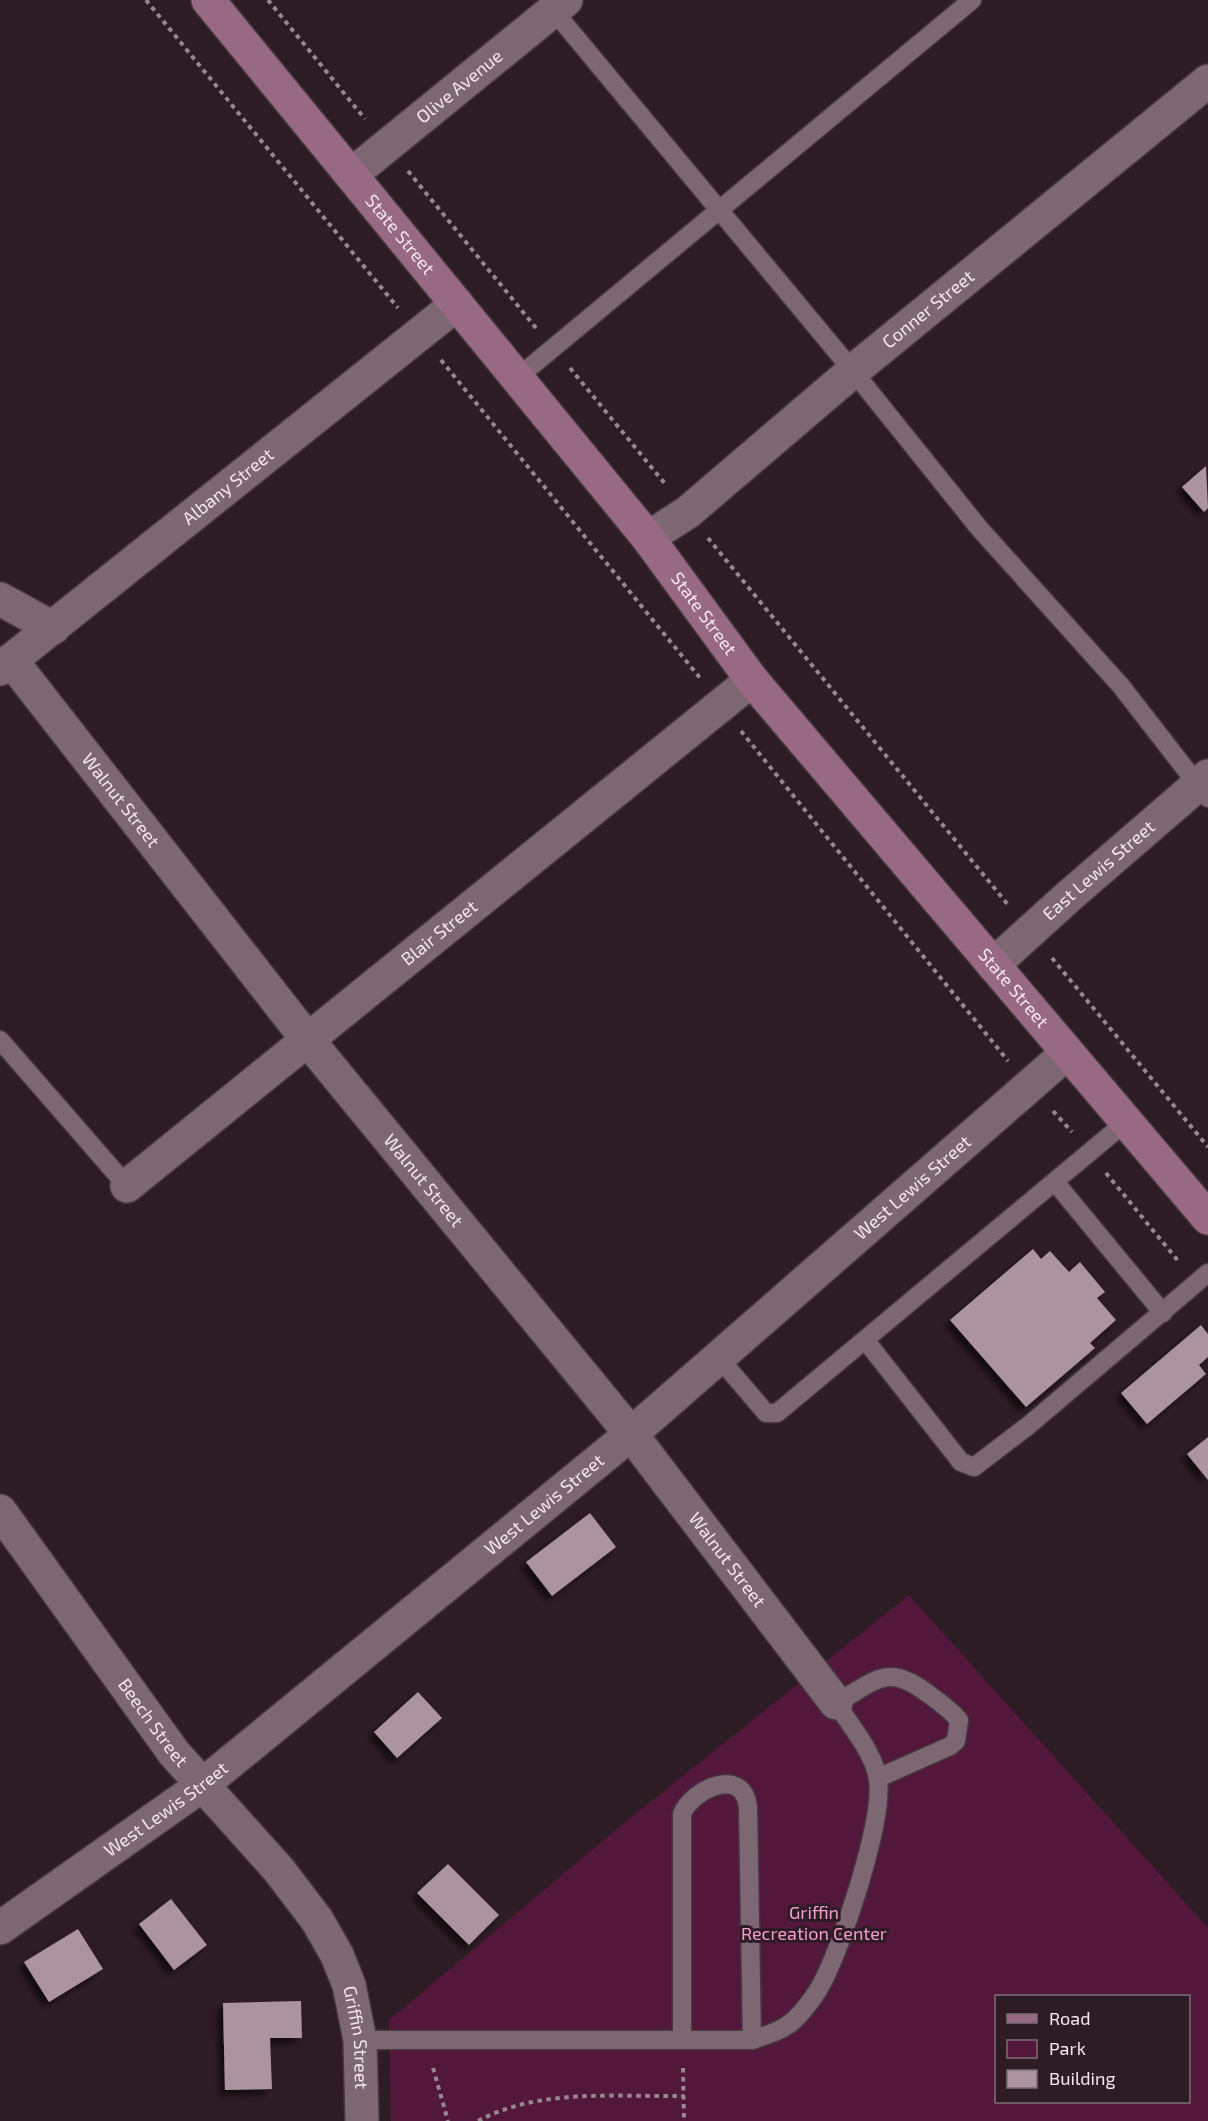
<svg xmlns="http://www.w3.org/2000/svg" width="1208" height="2121" font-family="'Exo 2',sans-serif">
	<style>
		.green { fill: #54173c; fill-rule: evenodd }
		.building { fill: #ab949f; filter: url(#shadow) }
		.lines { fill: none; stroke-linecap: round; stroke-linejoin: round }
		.lane-casing { stroke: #46383f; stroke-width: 21 }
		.street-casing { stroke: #46383f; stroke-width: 36 }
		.secondary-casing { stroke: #46383f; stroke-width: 36 }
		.path { stroke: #97878f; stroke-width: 4; stroke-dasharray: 4.5 4.5; stroke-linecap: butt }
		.lane { stroke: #7d6772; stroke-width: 18 }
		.street { stroke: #7d6772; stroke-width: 33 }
		.secondary { stroke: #986982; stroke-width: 33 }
		.labels { text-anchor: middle; stroke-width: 6; stroke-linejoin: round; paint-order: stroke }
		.street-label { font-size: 18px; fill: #f4e7ed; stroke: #2e1c25 }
		.park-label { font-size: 18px; fill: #f89dce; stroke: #2e1c25 }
	</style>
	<defs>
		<filter id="shadow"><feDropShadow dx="-5.5" dy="5.5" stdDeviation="3" flood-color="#0009"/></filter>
	</defs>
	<rect width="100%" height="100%" fill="#2e1c25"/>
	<path class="green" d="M909 1595 1208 1928V2121H391L389 2020 629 1819ZM996 1996H1188V2102H996Z"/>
	<g class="building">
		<polygon points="1206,466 1208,508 1204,512 1182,487"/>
		<polygon points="1033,1249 1041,1259 1050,1251 1069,1272 1080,1262 1105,1292 1097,1298 1116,1320 1090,1343 1095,1348 1026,1407 950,1320"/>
		<polygon points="1201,1325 1208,1334 1208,1357 1199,1365 1206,1374 1147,1424 1121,1393"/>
		<polygon points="1208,1437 1208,1480 1187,1454"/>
		<polygon points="590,1513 616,1547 552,1596 526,1562"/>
		<polygon points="418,1692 442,1718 397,1758 374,1732"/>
		<polygon points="448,1864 499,1915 469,1945 417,1893"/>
		<polygon points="171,1899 207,1945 174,1970 139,1924"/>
		<polygon points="78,1929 103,1969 49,2002 24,1962"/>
		<polygon points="301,2001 302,2038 270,2038 272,2089 225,2090 223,2003"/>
	</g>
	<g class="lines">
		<g class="lane-casing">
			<g id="lane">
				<polyline points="548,4 853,371 979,528 1121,686 1208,798"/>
				<polyline points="517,378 972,0"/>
				<polyline points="0,1040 127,1186"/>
				<polyline points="1055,1182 1163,1313"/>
				<polyline points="866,1341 961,1462 974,1467 1029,1425 1208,1273"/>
				<polyline points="719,1358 766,1413 777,1413 1127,1121"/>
				<path d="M360 2040H752C766 2035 782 2031 793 2021 803 2012 815 1996 821 1985 842 1947 884 1820 878 1779 874 1753 850 1725 836 1703 875 1682 886 1662 927 1693 938 1701 950 1709 959 1720L956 1741 950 1746 878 1778"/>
				<path d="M682 2040V1814C692 1789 744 1765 748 1808L752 2040"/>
			</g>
		</g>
		<g class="street-casing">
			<g id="street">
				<path id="s1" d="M351 175 566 0"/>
				<path id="s2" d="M648 538 688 512 853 371 1208 81"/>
				<polyline points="0,599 53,628"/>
				<path id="s3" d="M11 660 307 1039 631 1434 836 1703"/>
				<path id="s4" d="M0 669 457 304"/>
				<path id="s5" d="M993 965 1068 897 1208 776"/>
				<path id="s6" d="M127 1186 752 680"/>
				<path id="s7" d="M0 1511 174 1753 279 1870 317 1920 337 1955 349 1985 360 2040 362 2121"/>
				<path id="s8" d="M0 1928 201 1786 631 1434 1066 1054"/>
			</g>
		</g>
		<g class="secondary-casing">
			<g id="secondary">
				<path id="s9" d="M208 0 648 538 752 680 1208 1218"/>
			</g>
		</g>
		<g class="path">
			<polyline points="146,0 398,308"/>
			<polyline points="268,0 365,119"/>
			<polyline points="408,171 536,328"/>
			<polyline points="441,360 700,678"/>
			<polyline points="570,368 666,485"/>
			<polyline points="708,538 1009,906"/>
			<polyline points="741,731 1008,1061"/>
			<polyline points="1052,958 1208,1147"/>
			<polyline points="1053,1111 1072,1132"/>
			<polyline points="1106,1173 1179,1262"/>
			<polyline points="433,2068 448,2121"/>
			<polyline points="683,2068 684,2121"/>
			<path d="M478 2121C539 2088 616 2097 684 2096"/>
		</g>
		<use href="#lane" class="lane"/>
		<use href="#street" class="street"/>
		<use href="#secondary" class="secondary"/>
	</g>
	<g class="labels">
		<g class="street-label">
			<text dy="6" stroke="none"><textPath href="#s1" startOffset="140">Olive Avenue</textPath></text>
			<text dy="6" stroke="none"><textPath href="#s9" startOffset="303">State Street</textPath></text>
			<text dy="6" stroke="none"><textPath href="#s2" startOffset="362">Conner Street</textPath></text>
			<text dy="6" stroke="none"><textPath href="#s4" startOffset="292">Albany Street</textPath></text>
			<text dy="6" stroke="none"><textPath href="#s9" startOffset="789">State Street</textPath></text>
			<text dy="6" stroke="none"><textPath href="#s3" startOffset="178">Walnut Street</textPath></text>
			<text dy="6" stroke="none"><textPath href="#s5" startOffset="142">East Lewis Street</textPath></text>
			<text dy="6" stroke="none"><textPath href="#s6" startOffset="402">Blair Street</textPath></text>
			<text dy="6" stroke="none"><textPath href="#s9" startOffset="1275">State Street</textPath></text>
			<text dy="6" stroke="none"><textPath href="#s3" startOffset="664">Walnut Street</textPath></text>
			<text dy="6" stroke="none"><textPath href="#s8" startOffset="1176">West Lewis Street</textPath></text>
			<text dy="6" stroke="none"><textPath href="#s8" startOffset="690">West Lewis Street</textPath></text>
			<text dy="6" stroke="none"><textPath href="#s3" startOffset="1150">Walnut Street</textPath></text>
			<text dy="6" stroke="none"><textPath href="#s7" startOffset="261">Beech Street</textPath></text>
			<text dy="6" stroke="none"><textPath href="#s8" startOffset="204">West Lewis Street</textPath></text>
			<text dy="6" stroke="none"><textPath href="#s7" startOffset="644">Griffin Street</textPath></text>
		</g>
		<g class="park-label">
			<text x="814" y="1919">Griffin<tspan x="814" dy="21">Recreation Center</tspan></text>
		</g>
	</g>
	<rect x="995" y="1995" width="195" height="108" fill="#2e1c25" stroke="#7d6d75" stroke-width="1.5"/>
	<rect x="1007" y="2014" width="30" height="9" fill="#986982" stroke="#7d6d75" stroke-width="1.5"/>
	<text x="1049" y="2025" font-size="18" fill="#f4e7ed">Road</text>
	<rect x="1007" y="2040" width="30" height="18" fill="#54173c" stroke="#7d6d75" stroke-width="1.5"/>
	<text x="1049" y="2055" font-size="18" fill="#f4e7ed">Park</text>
	<rect x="1007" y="2070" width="30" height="18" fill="#ab949f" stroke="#7d6d75" stroke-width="1.5"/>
	<text x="1049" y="2085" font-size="18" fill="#f4e7ed">Building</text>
</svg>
